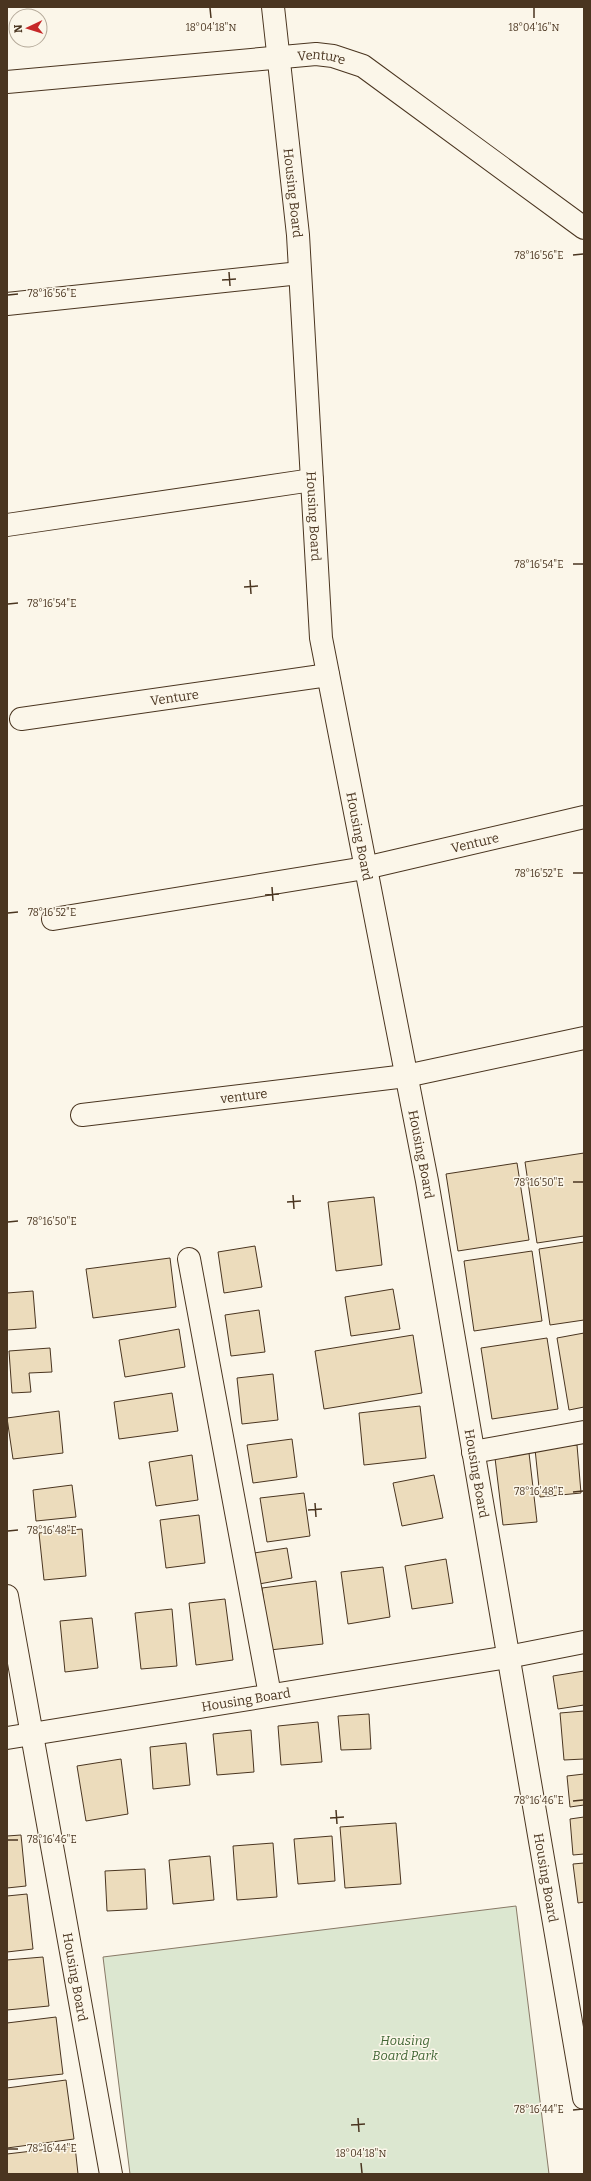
<svg xmlns="http://www.w3.org/2000/svg" width="591" height="2181" font-family="Bitter,serif">
	<style>
		.green { fill: #dce7d0; stroke: #887966 }
		.building { fill: #ecdcbc; stroke: #4a3520 }
		.lines { fill: none; stroke-linecap: round; stroke-linejoin: round }
		.street-casing { stroke: #4a3520; stroke-width: 24 }
		.street { stroke: #fbf6e9; stroke-width: 22 }
		.ticks { fill: none; stroke: #4a3520; stroke-width: 1.5 }
		.labels { text-anchor: middle; stroke-width: 3; stroke-linejoin: round; paint-order: stroke }
		.street-label { font-size: 13px; fill: #4a3520; stroke: #fbf6e9 }
		.park-label { font-size: 13px; font-style: italic; fill: #436837; stroke: #fbf6e9 }
		.ticks-label { font-size: 10px; text-anchor: middle; fill: #4a3520; stroke: #fbf6e9; stroke-width: 3; stroke-linejoin: round; paint-order: stroke }
	</style>
	<rect width="100%" height="100%" fill="#fbf6e9"/>
	<polygon class="green" points="516,1906 549,2174 130,2174 103,1957"/>
	<g class="building">
		<polygon points="584,1153 584,1236 537,1243 525,1162"/>
		<polygon points="517,1163 529,1240 458,1251 446,1174"/>
		<polygon points="374,1197 382,1265 336,1271 328,1202"/>
		<polygon points="584,1242 584,1320 550,1325 539,1249"/>
		<polygon points="255,1246 262,1287 224,1293 218,1252"/>
		<polygon points="532,1251 542,1321 474,1331 464,1261"/>
		<polygon points="170,1258 176,1307 93,1318 86,1269"/>
		<polygon points="393,1289 400,1329 351,1336 345,1297"/>
		<polygon points="33,1291 36,1328 7,1330 7,1293"/>
		<polygon points="259,1310 265,1352 231,1356 225,1315"/>
		<polygon points="179,1329 185,1367 125,1377 119,1340"/>
		<polygon points="584,1333 584,1407 569,1410 557,1338"/>
		<polygon points="413,1335 422,1393 324,1409 315,1351"/>
		<polygon points="547,1338 558,1409 492,1419 481,1348"/>
		<polygon points="50,1348 52,1372 29,1373 31,1392 12,1393 9,1351"/>
		<polygon points="273,1374 278,1420 242,1424 237,1378"/>
		<polygon points="172,1393 178,1431 119,1439 114,1402"/>
		<polygon points="420,1406 426,1458 364,1465 359,1413"/>
		<polygon points="59,1411 63,1453 13,1459 7,1418"/>
		<polygon points="292,1439 297,1477 253,1483 247,1445"/>
		<polygon points="577,1445 581,1493 540,1497 535,1449"/>
		<polygon points="529,1453 537,1522 503,1525 495,1458"/>
		<polygon points="192,1455 198,1500 156,1506 149,1462"/>
		<polygon points="434,1475 443,1518 402,1526 393,1483"/>
		<polygon points="72,1485 76,1517 36,1521 33,1490"/>
		<polygon points="304,1493 310,1536 267,1542 260,1498"/>
		<polygon points="199,1515 205,1563 166,1568 160,1520"/>
		<polygon points="82,1529 86,1576 44,1580 39,1533"/>
		<polygon points="287,1548 292,1578 259,1584 254,1553"/>
		<polygon points="446,1559 453,1603 412,1609 405,1566"/>
		<polygon points="383,1567 390,1617 348,1624 341,1572"/>
		<polygon points="316,1581 323,1644 270,1650 262,1588"/>
		<polygon points="225,1599 233,1660 196,1665 189,1603"/>
		<polygon points="172,1609 177,1666 141,1669 135,1613"/>
		<polygon points="92,1618 98,1668 65,1672 60,1621"/>
		<polygon points="584,1671 584,1705 558,1709 553,1676"/>
		<polygon points="584,1711 584,1759 564,1760 560,1713"/>
		<polygon points="369,1714 371,1749 341,1750 338,1716"/>
		<polygon points="318,1722 322,1762 281,1765 278,1726"/>
		<polygon points="251,1730 254,1772 217,1775 213,1734"/>
		<polygon points="186,1743 190,1785 153,1789 150,1747"/>
		<polygon points="121,1759 128,1814 86,1821 77,1766"/>
		<polygon points="584,1774 584,1805 570,1807 567,1776"/>
		<polygon points="584,1817 584,1854 573,1855 570,1819"/>
		<polygon points="396,1823 401,1884 345,1888 340,1827"/>
		<polygon points="21,1835 26,1886 7,1888 7,1836"/>
		<polygon points="332,1836 335,1881 298,1884 294,1839"/>
		<polygon points="273,1843 277,1897 237,1900 233,1846"/>
		<polygon points="210,1856 214,1900 173,1904 169,1860"/>
		<polygon points="584,1863 584,1902 578,1903 573,1864"/>
		<polygon points="145,1869 147,1909 107,1911 105,1871"/>
		<polygon points="27,1894 33,1949 7,1952 7,1896"/>
		<polygon points="43,1957 49,2006 7,2010 7,1960"/>
		<polygon points="56,2017 63,2074 7,2080 7,2023"/>
		<polygon points="66,2080 74,2139 7,2148 7,2088"/>
		<polygon points="75,2146 78,2174 7,2174 7,2154"/>
	</g>
	<g class="lines">
		<g class="street-casing">
			<g id="street">
				<path id="s1" d="M273 7 298 235 321 638 427 1181 584 2098"/>
				<path id="s2" d="M7 82 316 54 333 56 363 66 584 228"/>
				<polyline points="7,304 300,273"/>
				<polyline points="7,525 312,480"/>
				<path id="s3" d="M21 719 328 675"/>
				<path id="s4" d="M53 919 365 868 584 817"/>
				<path id="s5" d="M82 1115 406 1076 584 1038"/>
				<polyline points="189,1259 270,1695"/>
				<polyline points="473,1452 584,1432"/>
				<path id="s6" d="M7 1596 111 2174"/>
				<path id="s7" d="M7 1738 508 1657 584 1642"/>
			</g>
		</g>
		<use href="#street" class="street"/>
	</g>
	<path class="ticks" d="M210 8 211 18M534 8V18M573 255 583 254M229 272 230 286M222 280 236 279M8 295 18 294M573 564H583M250 580 251 594M244 587 258 586M8 604 18 603M573 873H583M272 887 273 901M265 895 279 894M8 913 18 912M573 1182H583M293 1195 294 1209M287 1202 301 1201M8 1222 18 1221M573 1492 583 1491M315 1503 316 1517M308 1510 322 1509M8 1531 18 1530M573 1801 583 1800M336 1810 337 1824M330 1818 344 1817M8 1840H18M573 2110 583 2109M358 2118 359 2132M351 2125 365 2124M8 2149H18M361 2163 362 2173"/>
	<g class="labels">
		<g class="street-label">
			<text dy="5" stroke="none"><textPath href="#s2" startOffset="316">Venture</textPath></text>
			<text dy="5" stroke="none"><textPath href="#s1" startOffset="187">Housing Board</textPath></text>
			<text dy="5" stroke="none"><textPath href="#s1" startOffset="511">Housing Board</textPath></text>
			<text dy="5" stroke="none"><textPath href="#s3" startOffset="155">Venture</textPath></text>
			<text dy="5" stroke="none"><textPath href="#s1" startOffset="835">Housing Board</textPath></text>
			<text dy="5" stroke="none"><textPath href="#s4" startOffset="429">Venture</textPath></text>
			<text dy="5" stroke="none"><textPath href="#s5" startOffset="163">venture</textPath></text>
			<text dy="5" stroke="none"><textPath href="#s1" startOffset="1159">Housing Board</textPath></text>
			<text dy="5" stroke="none"><textPath href="#s1" startOffset="1483">Housing Board</textPath></text>
			<text dy="5" stroke="none"><textPath href="#s7" startOffset="242">Housing Board</textPath></text>
			<text dy="5" stroke="none"><textPath href="#s1" startOffset="1893">Housing Board</textPath></text>
			<text dy="5" stroke="none"><textPath href="#s6" startOffset="387">Housing Board</textPath></text>
		</g>
		<g class="park-label">
			<text x="405" y="2045">Housing<tspan x="405" dy="15">Board Park</tspan></text>
		</g>
	</g>
	<g class="ticks-label">
		<text x="211" y="31">18°04'18"N</text>
		<text x="534" y="31">18°04'16"N</text>
		<text x="539" y="259">78°16'56"E</text>
		<text x="52" y="297">78°16'56"E</text>
		<text x="539" y="568">78°16'54"E</text>
		<text x="52" y="607">78°16'54"E</text>
		<text x="539" y="877">78°16'52"E</text>
		<text x="52" y="916">78°16'52"E</text>
		<text x="539" y="1186">78°16'50"E</text>
		<text x="52" y="1225">78°16'50"E</text>
		<text x="539" y="1495">78°16'48"E</text>
		<text x="52" y="1534">78°16'48"E</text>
		<text x="539" y="1804">78°16'46"E</text>
		<text x="52" y="1843">78°16'46"E</text>
		<text x="539" y="2113">78°16'44"E</text>
		<text x="52" y="2152">78°16'44"E</text>
		<text x="361" y="2157">18°04'18"N</text>
	</g>
	<rect width="591" height="2181" fill="none" stroke="#4a3520" stroke-width="16"/>
	<g transform="translate(28 28) rotate(266)"><circle r="19" fill="#fbf6e9" stroke="#b4a999"/>
	<path d="M0-3L7 15L0 10L-7 15Z" fill="#c62828"/>
	<text y="-6" font-size="11" font-weight="bold" text-anchor="middle" fill="#4a3520">N</text>
	</g>
</svg>
